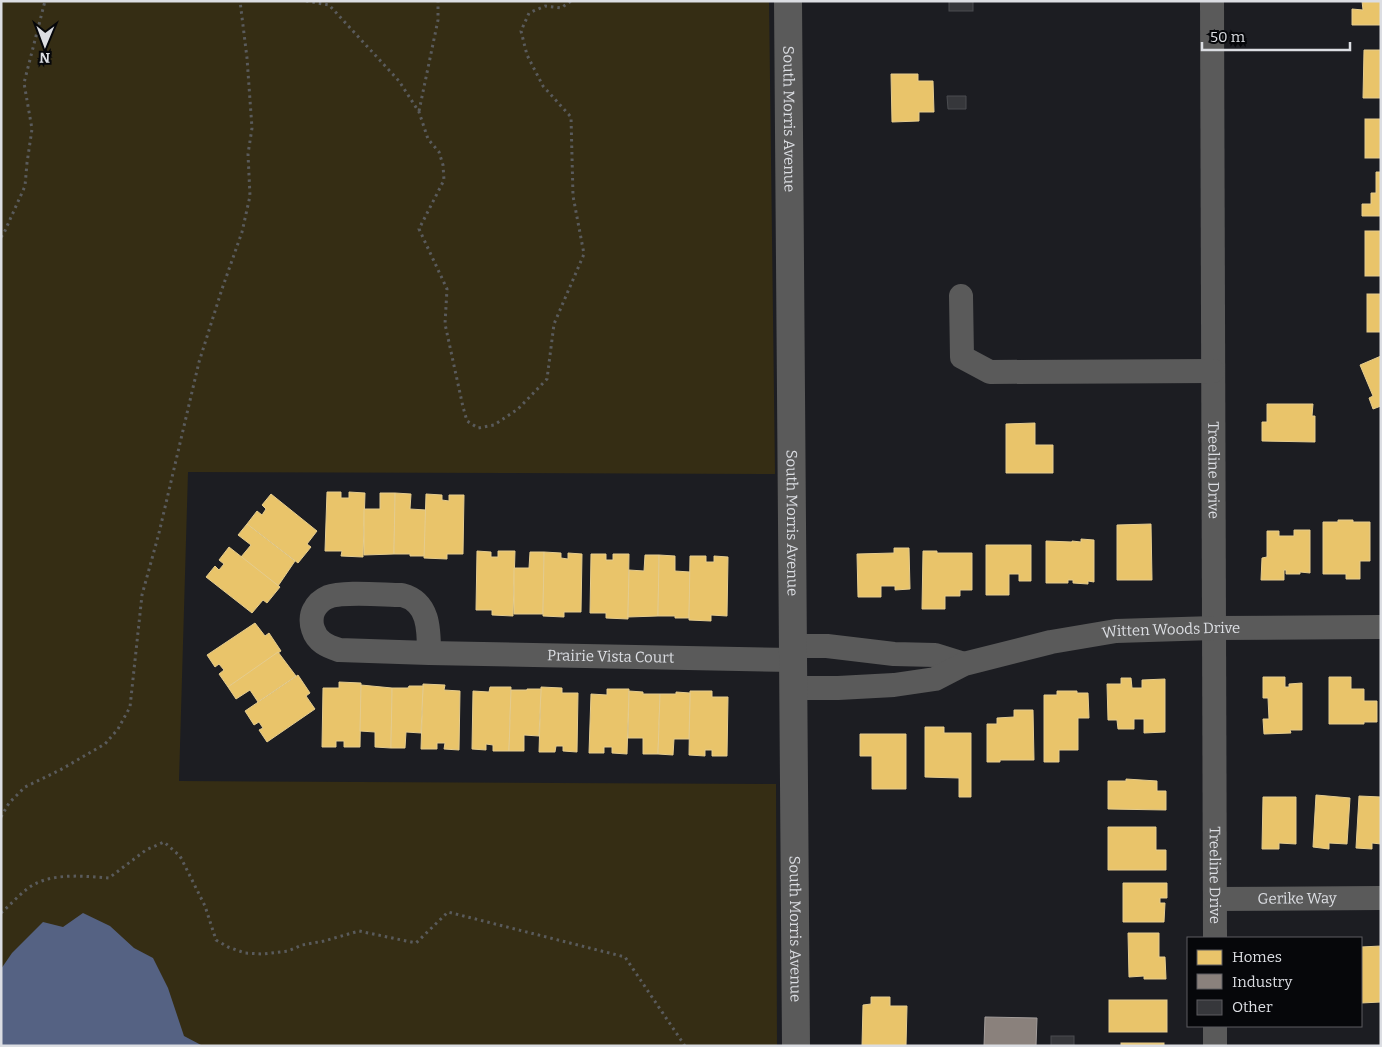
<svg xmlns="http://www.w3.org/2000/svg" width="1382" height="1047" font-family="Bitter,serif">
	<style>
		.green { fill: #352d14 }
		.water { fill: #556283 }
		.homes { fill: #e9c46a; stroke: #e5cc8e }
		.industry { fill: #8a817c; stroke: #a39d9b }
		.building { fill: #36373b; stroke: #4a4c50 }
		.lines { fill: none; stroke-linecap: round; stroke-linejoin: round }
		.path { stroke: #5a5b5c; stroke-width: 3; stroke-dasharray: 2.5 4; stroke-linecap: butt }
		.minor { stroke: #5a5a5a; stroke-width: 24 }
		.tertiary { stroke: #5a5a5a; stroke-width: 28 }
		.labels { text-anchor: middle; stroke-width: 5; stroke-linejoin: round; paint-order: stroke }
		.street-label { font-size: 15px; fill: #dcdee3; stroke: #06070a }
	</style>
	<rect width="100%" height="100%" fill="#1c1d22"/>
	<polygon class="green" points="1,1 769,1 775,474 188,472 179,781 776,784 777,1046 1,1046"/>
	<polygon class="water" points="83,913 110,926 134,948 153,958 168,988 184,1036 203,1046 1,1046 1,969 12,953 43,922 63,927"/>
	<g class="homes">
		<polygon points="1362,1 1381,1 1381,25 1352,25 1352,9 1363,10"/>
		<polygon points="1364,50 1381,50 1381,98 1363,98"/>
		<polygon points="891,74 918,74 918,81 933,81 934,112 919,112 919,121 892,122"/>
		<rect x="1365" y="119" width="16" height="39"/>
		<polygon points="1376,172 1381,172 1381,216 1362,216 1362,204 1371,204 1371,193 1376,193"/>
		<rect x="1365" y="231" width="16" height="45"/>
		<rect x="1367" y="294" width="14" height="38"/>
		<polygon points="1381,356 1381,406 1373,409 1369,398 1373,396 1360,365"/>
		<polygon points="1267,404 1313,404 1312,416 1315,416 1315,442 1262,441 1262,422 1267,422"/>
		<polygon points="1035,423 1035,445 1053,445 1053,473 1006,473 1006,424"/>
		<polygon points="327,492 341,492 341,498 349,498 349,492 365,493 363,557 341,556 342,551 325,551"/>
		<polygon points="380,493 395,493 394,554 364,555 364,509 380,509"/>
		<polygon points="395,493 411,494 410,509 426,510 425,556 410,556 410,554 394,554"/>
		<polygon points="271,494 317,531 307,544 311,547 298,563 247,524 257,511 262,515 266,509 262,505"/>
		<polygon points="426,494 442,495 442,500 449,501 449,495 464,495 463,554 447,554 447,559 424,558"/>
		<polygon points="1338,520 1353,520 1353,522 1370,522 1370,561 1360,561 1360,579 1346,579 1346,574 1323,574 1323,522 1338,522"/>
		<polygon points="247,524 295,561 278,586 241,557 251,545 238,535"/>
		<polygon points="1151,524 1152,580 1117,580 1117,525"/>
		<polygon points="1294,530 1310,530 1310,573 1300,572 1300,574 1286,574 1286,570 1284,570 1284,580 1261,580 1262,558 1267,557 1267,531 1279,531 1279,536 1294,536"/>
		<polygon points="1081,539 1094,540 1094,582 1088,581 1088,584 1073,583 1073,580 1068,580 1068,583 1046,583 1046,541 1072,542 1072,541 1081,542"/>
		<polygon points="986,545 1031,545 1031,581 1019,581 1019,574 1009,574 1009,595 986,595"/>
		<polygon points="229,547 280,587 267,603 263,600 252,613 206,577 215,566 219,570 224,564 219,560"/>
		<polygon points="894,548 909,548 910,589 895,590 895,586 881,586 881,597 858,597 857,554 894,553"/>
		<polygon points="477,551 491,552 491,557 498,557 498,551 515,551 513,616 492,615 492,610 476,610"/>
		<polygon points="923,551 937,551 937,553 972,553 972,590 960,590 960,596 945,596 945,609 922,609"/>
		<polygon points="530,552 544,552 543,614 514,614 514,568 529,568"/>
		<polygon points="544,552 561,553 561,558 568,559 568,553 582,554 581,612 564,612 564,617 543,616"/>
		<polygon points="591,554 606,554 606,560 613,560 613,554 629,554 628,619 606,618 606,613 590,613"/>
		<polygon points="645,555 659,555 658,616 628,617 629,570 644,571"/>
		<polygon points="659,555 675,556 675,571 690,572 689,618 675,618 675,616 658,616"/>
		<polygon points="690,556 706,556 706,562 714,562 714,556 728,557 727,616 711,615 711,621 689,620"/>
		<polygon points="255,623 265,636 269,633 281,651 228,687 219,674 224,670 219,664 215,667 207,655"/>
		<polygon points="278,652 296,676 258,702 250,690 236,699 228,687"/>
		<polygon points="298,675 310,693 306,696 315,709 267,742 259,730 263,728 259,722 254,725 245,711"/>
		<polygon points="1263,677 1285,677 1285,687 1289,687 1289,684 1302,683 1302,730 1290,730 1291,733 1264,734 1263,719 1269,719 1268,698 1263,698"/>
		<polygon points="1329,677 1351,677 1351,689 1364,689 1364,701 1377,701 1377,722 1364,722 1364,724 1329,724"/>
		<polygon points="1121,678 1131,678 1132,688 1142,688 1142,680 1165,679 1165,732 1144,733 1144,719 1134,719 1134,729 1118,729 1117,720 1108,720 1107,684 1121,684"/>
		<polygon points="339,682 361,683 360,747 344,747 344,741 336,741 336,747 322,747 323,688 339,688"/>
		<polygon points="423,684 445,685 444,690 460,691 459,750 444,749 445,743 437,743 437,749 421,749"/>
		<polygon points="361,685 392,688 391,748 375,747 375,732 360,731"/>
		<polygon points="409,686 423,686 421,733 406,732 405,748 391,748 392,688 408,688"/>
		<polygon points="490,687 511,687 509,751 493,751 493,745 486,744 486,750 472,749 473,691 489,692"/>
		<polygon points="541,687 562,688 562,693 578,693 577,752 563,751 563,746 556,746 555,752 539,752"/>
		<polygon points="527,689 541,689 539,736 524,735 524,751 509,751 511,690 527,690"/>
		<polygon points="607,689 629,689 627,754 612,753 612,747 604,747 604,753 589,753 591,694 607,695"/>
		<polygon points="629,691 643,692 643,694 660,694 658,754 643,754 643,738 628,738"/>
		<polygon points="690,691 712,691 712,697 728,697 727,756 712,756 712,750 705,750 705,756 689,755"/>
		<polygon points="1057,691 1077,691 1077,693 1088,693 1089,718 1078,718 1078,750 1059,750 1059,762 1044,762 1044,695 1057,695"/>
		<polygon points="676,692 690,693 689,739 674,739 673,755 658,754 660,694 676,694"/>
		<polygon points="1014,710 1033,710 1034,760 1000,760 1000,762 987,762 987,724 997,724 997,718 1014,717"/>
		<polygon points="925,727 944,727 944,733 971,733 971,797 959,797 959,778 925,777"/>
		<polygon points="860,734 906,734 906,789 872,789 872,756 860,756"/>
		<polygon points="1126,779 1157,781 1157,791 1166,791 1166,810 1108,809 1108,781 1126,781"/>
		<polygon points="1316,795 1350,798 1347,844 1329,843 1329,849 1313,847"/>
		<polygon points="1359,796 1381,797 1381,844 1372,843 1372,849 1356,848"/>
		<polygon points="1263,797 1296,797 1296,844 1279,843 1279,849 1262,849"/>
		<polygon points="1108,827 1156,827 1156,850 1166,850 1166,870 1108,870"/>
		<polygon points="1123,883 1167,883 1167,898 1160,898 1160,903 1165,903 1164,922 1123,922"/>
		<polygon points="1128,933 1159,933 1159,957 1165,957 1166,979 1144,979 1144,976 1129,977"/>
		<polygon points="1381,946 1381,1002 1361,1003 1361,947"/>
		<polygon points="871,997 890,997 890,1006 907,1006 906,1046 862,1046 863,1005 871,1004"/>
		<rect x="1109" y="1000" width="58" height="32"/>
		<rect x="1121" y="1043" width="43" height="3"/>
	</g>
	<polygon class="industry" points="985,1017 1037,1018 1036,1046 984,1046"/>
	<g class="building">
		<rect x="949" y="1" width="24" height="10"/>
		<polygon points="947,96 966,96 966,109 948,109"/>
		<rect x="1051" y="1036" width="23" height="10"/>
	</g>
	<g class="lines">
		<g class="path">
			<polyline points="306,1 329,5 399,81 419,112 428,139 439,152 443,165 444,180 419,229 447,289 445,324 463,407 467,421 478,428 494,425 518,409 547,379 554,324 584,254 573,196 571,117 543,86 527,55 521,31 529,13 545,6 561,8 571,1"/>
			<polyline points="419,111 438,20 438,1"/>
			<polyline points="1,237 4,233 25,186 27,163 32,129 24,83 45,1"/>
			<polyline points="1,817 9,803 25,787 60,770 105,744 118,729 130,707 142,595 159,533 199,362 222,289 242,232 250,196 248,154 252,128 247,58 240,1"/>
			<path d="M1 913C10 905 18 896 27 889 48 872 84 876 109 878L146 850 164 842 180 856 205 906 216 940 228 947 245 953 263 954 288 951 302 945 324 941 359 931 416 943 448 912 625 957 685 1046"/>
		</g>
		<g class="minor">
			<path id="s1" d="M1212 1 1215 938"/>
			<polyline points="961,296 962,357 990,372 1213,371"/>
			<polyline points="793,646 827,646 894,654 935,655 964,664"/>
			<path id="s2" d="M429 653C429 629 429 602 402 595 384 595 343 591 328 597 321 600 317 604 314 610 311 615 311 624 313 629 317 642 327 646 339 650L429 653 793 660"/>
			<path id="s3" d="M794 688H838L894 685 935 679 964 664 1051 642 1116 631 1214 628 1381 627"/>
			<path id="s4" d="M1215 899 1381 898"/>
			<polyline points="1215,1026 1215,1046"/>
		</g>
		<path class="tertiary" id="s5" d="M788 1 796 1046"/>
	</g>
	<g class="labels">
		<g class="street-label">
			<text dy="5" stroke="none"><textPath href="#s5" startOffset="118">South Morris Avenue</textPath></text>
			<text dy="5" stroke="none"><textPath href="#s1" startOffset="469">Treeline Drive</textPath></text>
			<text dy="5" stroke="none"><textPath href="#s5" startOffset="522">South Morris Avenue</textPath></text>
			<text dy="5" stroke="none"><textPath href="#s3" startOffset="385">Witten Woods Drive</textPath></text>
			<text dy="5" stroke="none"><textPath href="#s2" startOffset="490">Prairie Vista Court</textPath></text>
			<text dy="5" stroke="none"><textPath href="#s1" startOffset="874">Treeline Drive</textPath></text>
			<text dy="5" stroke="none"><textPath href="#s4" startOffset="82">Gerike Way</textPath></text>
			<text dy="5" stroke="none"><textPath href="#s5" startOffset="928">South Morris Avenue</textPath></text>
		</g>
	</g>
	<rect width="1382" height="1047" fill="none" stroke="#dcdee3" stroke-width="5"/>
	<rect x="1187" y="937" width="175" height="90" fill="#06070a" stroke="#5c5d61"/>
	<rect x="1197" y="950" width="25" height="15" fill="#e9c46a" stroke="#5c5d61"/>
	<text x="1232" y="962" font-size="15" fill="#dcdee3">Homes</text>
	<rect x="1197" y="974" width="25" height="15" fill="#8a817c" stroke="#5c5d61"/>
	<text x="1232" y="987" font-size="15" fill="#dcdee3">Industry</text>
	<rect x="1197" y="1000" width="25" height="15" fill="#36373b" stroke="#5c5d61"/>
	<text x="1232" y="1012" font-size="15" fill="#dcdee3">Other</text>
	<g transform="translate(45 45) rotate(181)" stroke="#06070a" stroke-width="4" paint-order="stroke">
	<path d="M0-4L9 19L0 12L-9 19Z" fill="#dcdee3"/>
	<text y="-8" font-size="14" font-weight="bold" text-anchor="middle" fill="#dcdee3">N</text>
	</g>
	<path d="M1202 42v8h148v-8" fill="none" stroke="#dcdee3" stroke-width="2.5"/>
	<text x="1210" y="42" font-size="15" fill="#dcdee3" stroke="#06070a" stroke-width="4" paint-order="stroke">50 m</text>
</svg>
